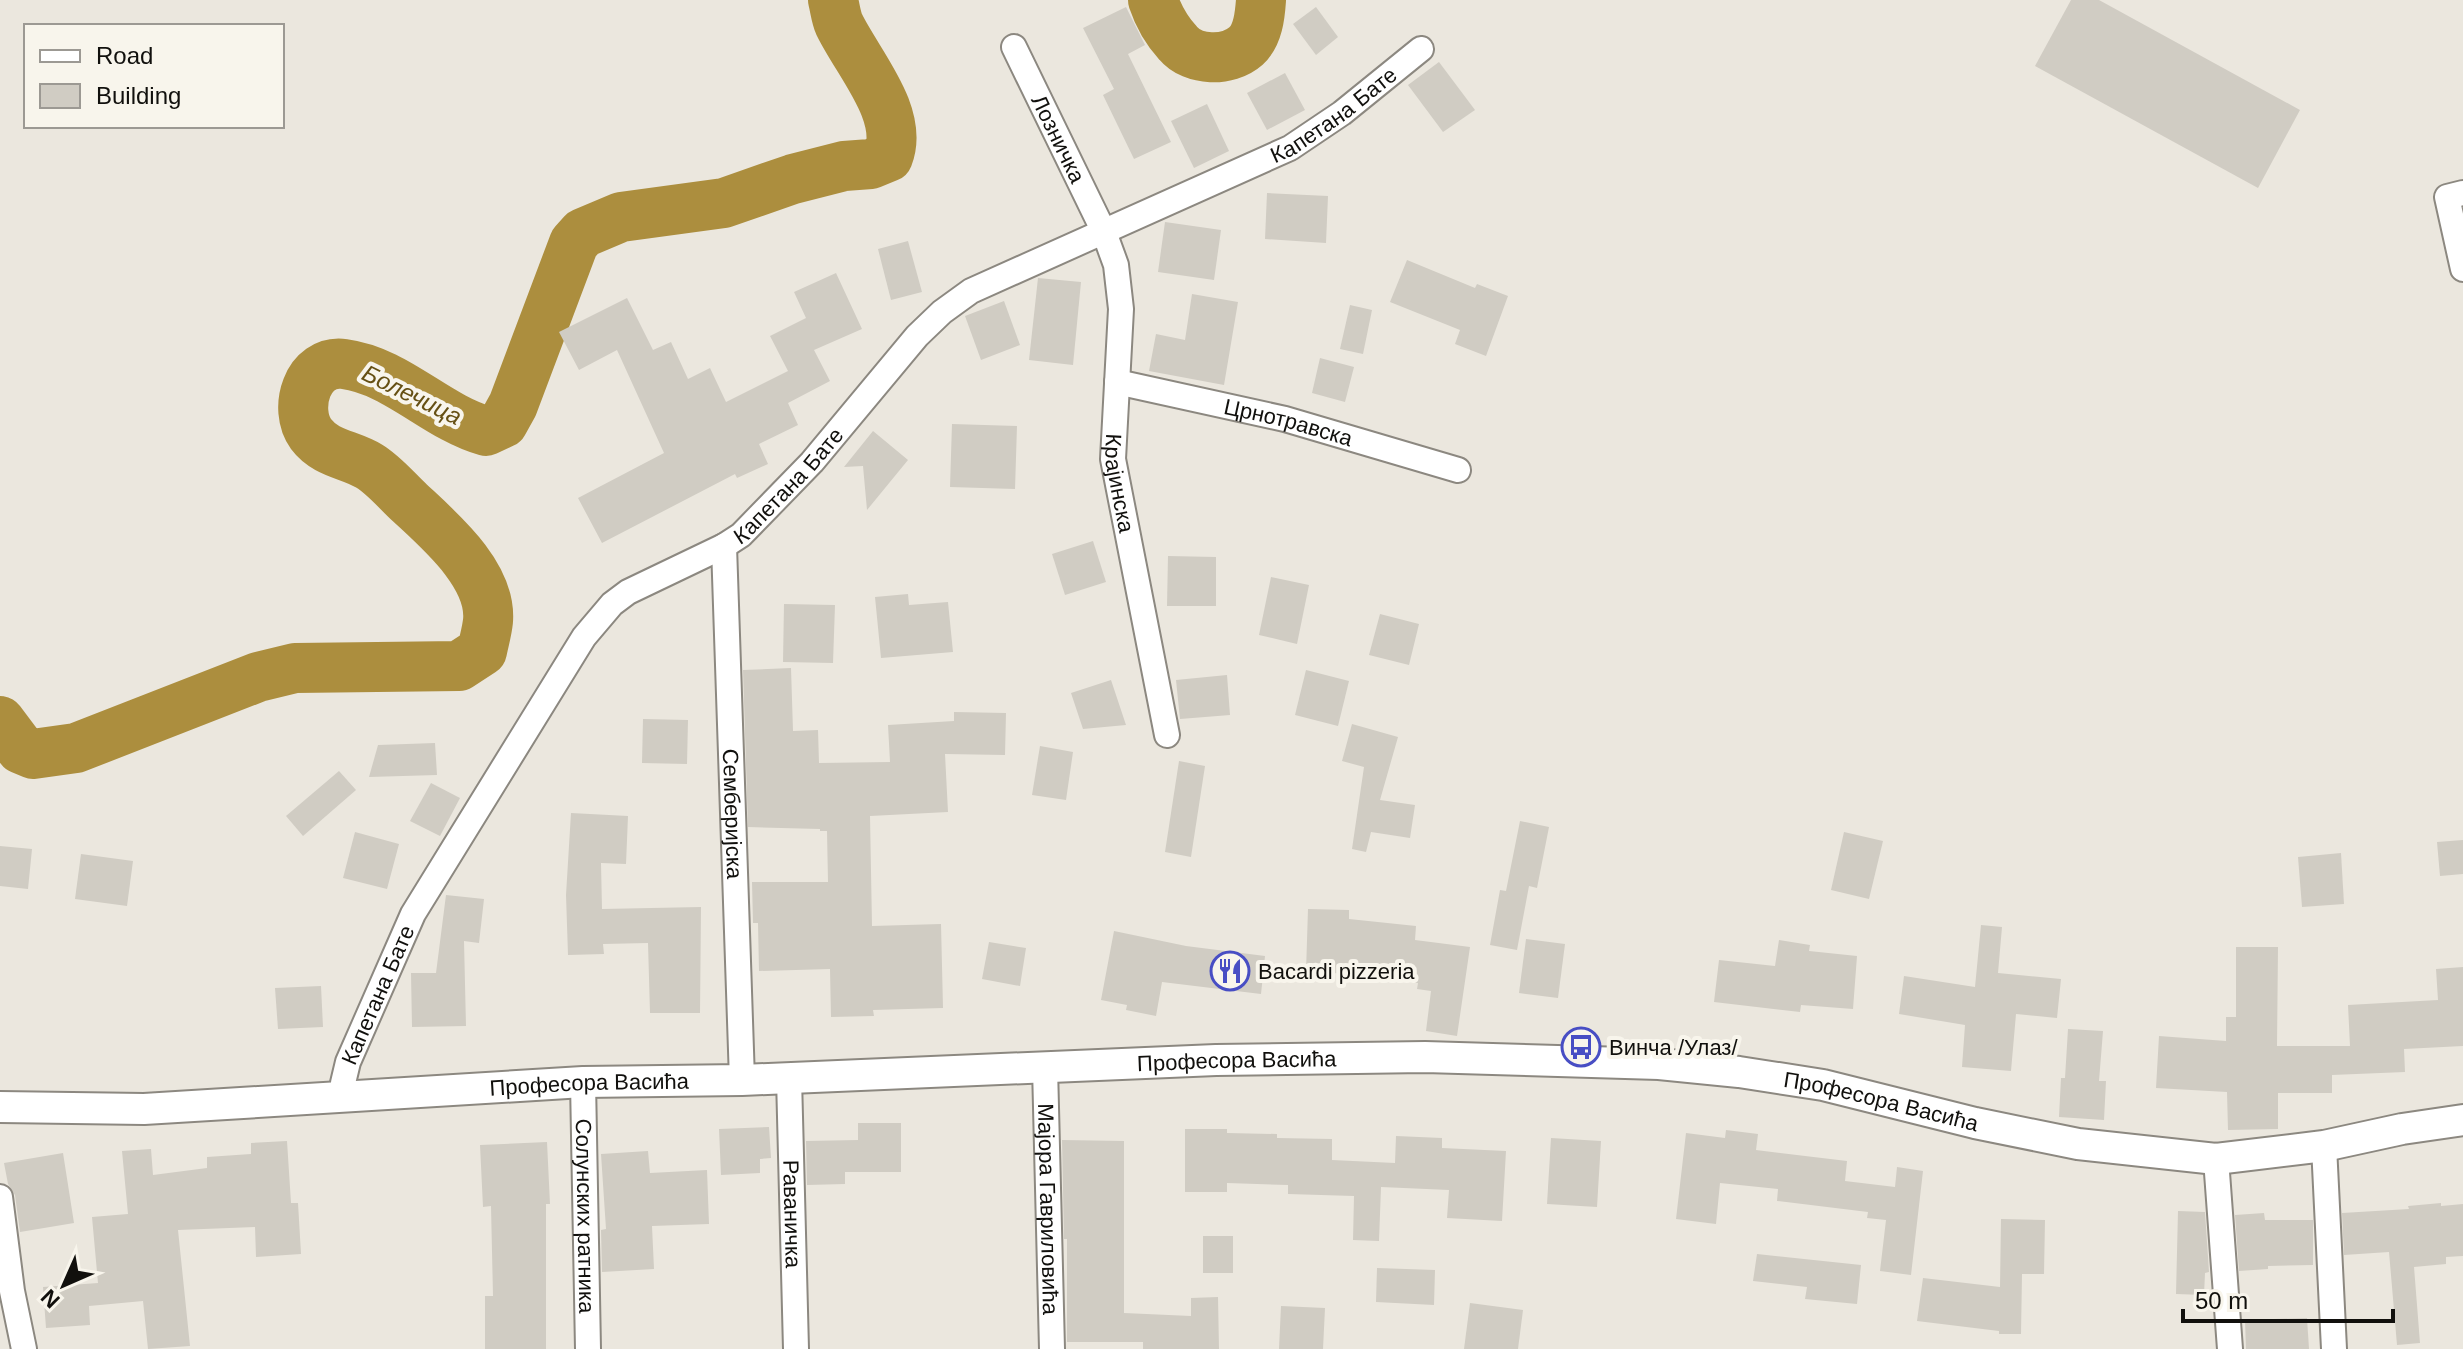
<svg xmlns="http://www.w3.org/2000/svg" width="2463" height="1349" font-family="Arial,sans-serif">
	<style>
		.lines { fill: none; stroke-linecap: round; stroke-linejoin: round }
		.river { stroke: #ac8e3e; stroke-width: 50 }
		.building { fill: #d0ccc3 }
		.minor-casing { stroke: #8c8880; stroke-width: 28 }
		.tertiary-casing { stroke: #8c8880; stroke-width: 34 }
		.minor { stroke: #fff; stroke-width: 24 }
		.tertiary { stroke: #fff; stroke-width: 30 }
		.labels { text-anchor: middle; stroke-width: 8; stroke-linejoin: round; paint-order: stroke }
		.street-label { font-size: 22px; fill: #11100d; stroke: #f8f5ec }
		.poi-label { font-size: 22px; fill: #11100d; stroke: #f8f5ec; text-anchor: start }
		.water-label { font-size: 24px; font-style: italic; fill: #665014; stroke: #f8f5ec }
	</style>
	<rect width="100%" height="100%" fill="#ebe7de"/>
	<g class="lines">
		<g class="river">
			<path d="M1153 0C1158 15 1167 31 1178 43 1193 61 1228 62 1246 46 1258 35 1260 15 1261 0"/>
			<path d="M0 721 21 749 33 754 76 748 258 677 295 668 459 666 482 651C484 641 487 631 488 621 492 575 440 531 410 503 397 491 384 475 369 466 349 454 326 454 311 434 293 409 307 359 344 364 397 371 436 417 486 431L503 423 513 405 574 243 583 233 621 217 724 203 793 179 844 166 871 164 888 157C905 114 857 62 839 24 836 17 835 8 833 0"/>
		</g>
	</g>
	<g class="building">
		<polygon points="2071,0 2099,0 2300,110 2258,188 2035,66"/>
		<polygon points="1126,7 1145,45 1128,54 1171,142 1134,159 1103,95 1114,89 1083,28"/>
		<polygon points="1316,7 1338,37 1316,55 1293,24"/>
		<polygon points="1439,62 1475,110 1443,132 1408,85"/>
		<polygon points="1285,73 1305,110 1267,130 1247,93"/>
		<polygon points="1207,104 1229,151 1194,168 1171,121"/>
		<polygon points="1267,193 1328,196 1326,243 1265,239"/>
		<polygon points="1165,222 1221,230 1214,280 1158,272"/>
		<polygon points="908,241 922,292 891,300 878,249"/>
		<polygon points="1407,260 1475,288 1477,284 1508,296 1486,356 1455,344 1460,330 1390,302"/>
		<polygon points="836,273 862,329 814,350 830,381 788,403 798,425 759,444 768,464 737,478 735,474 602,543 578,498 664,453 617,350 579,370 559,332 627,298 653,350 671,342 688,379 710,368 726,402 788,371 770,336 806,318 794,292"/>
		<polygon points="1038,278 1081,282 1073,365 1029,360"/>
		<polygon points="1192,294 1238,302 1224,385 1149,371 1156,334 1185,340"/>
		<polygon points="1004,301 1020,345 981,360 965,316"/>
		<polygon points="1350,305 1372,310 1363,354 1340,349"/>
		<polygon points="1320,358 1354,367 1345,402 1312,393"/>
		<polygon points="952,424 1017,426 1015,489 950,487"/>
		<polygon points="873,431 908,460 867,510 863,466 844,467"/>
		<polygon points="1093,541 1106,582 1065,595 1052,554"/>
		<polygon points="1168,556 1216,557 1216,606 1167,606"/>
		<polygon points="1271,577 1309,585 1297,644 1259,635"/>
		<polygon points="908,594 909,605 948,602 953,652 881,658 875,597"/>
		<polygon points="784,604 835,605 833,663 783,662"/>
		<polygon points="1380,614 1419,624 1409,665 1369,655"/>
		<polygon points="791,668 793,731 818,730 819,763 890,762 888,725 954,721 954,712 1006,713 1005,755 945,754 948,812 870,816 872,926 941,924 943,1008 873,1010 874,1016 831,1017 830,969 759,971 758,923 753,923 752,882 828,882 827,831 820,831 820,829 748,827 743,670"/>
		<polygon points="1306,670 1349,681 1338,726 1295,715"/>
		<polygon points="1227,675 1230,715 1180,719 1176,680"/>
		<polygon points="1111,680 1126,725 1083,729 1071,693"/>
		<polygon points="643,719 688,720 687,764 642,763"/>
		<polygon points="1352,724 1398,737 1380,800 1415,805 1410,838 1371,832 1366,852 1352,849 1364,767 1342,761"/>
		<polygon points="435,743 437,775 369,777 378,745"/>
		<polygon points="1040,746 1073,752 1066,800 1032,795"/>
		<polygon points="1179,761 1205,766 1191,857 1165,852"/>
		<polygon points="339,771 356,790 303,836 286,816"/>
		<polygon points="431,783 460,798 440,836 410,821"/>
		<polygon points="571,813 628,816 626,864 601,863 602,909 701,907 700,1013 650,1013 648,943 603,944 604,954 568,955 566,895"/>
		<polygon points="1520,821 1549,827 1537,888 1529,886 1517,950 1490,945 1500,890 1506,891"/>
		<polygon points="355,832 399,844 387,889 343,878"/>
		<polygon points="1844,832 1883,841 1869,899 1831,890"/>
		<polygon points="2463,840 2463,874 2440,876 2437,842"/>
		<polygon points="0,846 32,849 28,889 0,886"/>
		<polygon points="2341,853 2344,904 2302,907 2298,857"/>
		<polygon points="81,854 133,861 127,906 75,899"/>
		<polygon points="446,895 484,899 479,943 464,941 466,1026 412,1027 411,973 436,973"/>
		<polygon points="1308,909 1349,910 1349,919 1416,926 1415,940 1470,947 1457,1036 1426,1031 1431,991 1417,989 1418,983 1380,979 1381,975 1306,972"/>
		<polygon points="1981,925 2002,927 1998,973 2061,979 2057,1018 2016,1014 2011,1071 1962,1067 1965,1025 1899,1014 1904,976 1975,987"/>
		<polygon points="1114,931 1186,946 1265,956 1261,994 1162,982 1156,1016 1126,1010 1127,1005 1101,1000"/>
		<polygon points="1526,939 1565,944 1558,998 1519,993"/>
		<polygon points="1779,940 1810,945 1809,951 1857,956 1853,1009 1801,1005 1800,1012 1714,1002 1719,960 1775,966"/>
		<polygon points="989,942 1026,948 1020,986 982,979"/>
		<polygon points="2236,947 2278,947 2277,1046 2350,1046 2348,1005 2438,1000 2436,969 2463,967 2463,1046 2404,1049 2405,1072 2332,1075 2332,1093 2278,1093 2278,1129 2228,1130 2227,1092 2156,1088 2159,1036 2226,1041 2226,1017 2236,1017"/>
		<polygon points="321,986 323,1027 278,1029 275,988"/>
		<polygon points="2068,1029 2103,1031 2099,1081 2106,1081 2104,1120 2059,1117 2061,1078 2065,1078"/>
		<polygon points="858,1123 901,1123 901,1172 845,1172 845,1184 807,1185 806,1141 858,1140"/>
		<polygon points="769,1127 771,1158 760,1159 760,1173 721,1175 719,1129"/>
		<polygon points="1185,1129 1227,1129 1227,1133 1277,1134 1277,1138 1332,1139 1332,1160 1395,1163 1396,1136 1442,1138 1442,1148 1506,1151 1502,1221 1447,1218 1449,1190 1381,1187 1379,1241 1353,1240 1354,1196 1288,1194 1288,1185 1227,1183 1227,1192 1185,1192"/>
		<polygon points="1726,1130 1758,1134 1756,1150 1847,1161 1845,1181 1895,1187 1897,1167 1923,1171 1911,1275 1880,1271 1886,1220 1867,1218 1868,1212 1777,1201 1778,1189 1720,1183 1716,1224 1676,1219 1686,1133 1725,1138"/>
		<polygon points="1551,1138 1601,1141 1597,1207 1547,1204"/>
		<polygon points="1062,1140 1124,1141 1124,1313 1191,1316 1191,1298 1218,1297 1219,1349 1143,1349 1143,1342 1067,1342 1067,1239 1064,1239"/>
		<polygon points="287,1141 291,1203 298,1203 301,1254 256,1257 255,1227 178,1230 190,1346 148,1349 143,1301 89,1306 90,1325 46,1328 43,1287 98,1283 92,1217 128,1214 122,1151 151,1149 153,1175 207,1168 207,1157 251,1154 251,1143"/>
		<polygon points="547,1142 550,1204 546,1204 546,1349 485,1349 485,1296 493,1296 491,1206 483,1207 480,1145"/>
		<polygon points="648,1151 650,1173 707,1170 709,1224 652,1226 654,1269 602,1272 601,1230 606,1229 601,1154"/>
		<polygon points="63,1153 74,1223 20,1232 15,1195 8,1184 4,1163"/>
		<polygon points="2441,1203 2441,1206 2463,1204 2463,1256 2446,1257 2446,1264 2414,1267 2420,1343 2397,1345 2389,1252 2344,1255 2342,1213 2409,1209 2408,1206"/>
		<polygon points="2178,1211 2205,1212 2209,1272 2205,1273 2204,1295 2176,1294"/>
		<polygon points="2264,1213 2265,1220 2313,1220 2313,1265 2268,1266 2268,1269 2239,1271 2235,1215"/>
		<polygon points="2001,1219 2045,1220 2044,1274 2022,1274 2021,1334 1999,1334 1999,1331 1917,1321 1923,1278 2000,1287"/>
		<rect x="1203" y="1236" width="30" height="37"/>
		<polygon points="1757,1254 1861,1265 1857,1304 1805,1299 1807,1287 1753,1281"/>
		<polygon points="1377,1268 1435,1270 1434,1305 1376,1302"/>
		<polygon points="1470,1303 1523,1310 1518,1349 1464,1349"/>
		<polygon points="1281,1306 1325,1308 1323,1349 1279,1349"/>
		<polygon points="2307,1318 2309,1349 2246,1349 2245,1320"/>
	</g>
	<g class="lines">
		<g class="minor-casing">
			<g id="minor">
				<path id="s1" d="M1014 47 1104 232 1116 265 1121 309 1113 459 1167 735"/>
				<polyline points="2463,193 2447,197 2463,269"/>
				<path id="s2" d="M1117 382 1285 419 1458 470"/>
				<path id="s3" d="M724 546 742 1080"/>
				<path id="s4" d="M1045 1067 1052 1349"/>
				<path id="s5" d="M789 1078 796 1349"/>
				<path id="s6" d="M583 1082 588 1349"/>
				<path id="s7" d="M343 1098V1083L348 1062 413 914 584 637 612 604 628 592 724 546 741 535 812 462 917 336 942 312 971 291 1290 148 1342 113 1421 49"/>
				<polyline points="2324,1146 2334,1349"/>
				<polyline points="2216,1159 2230,1349"/>
				<polyline points="0,1197 12,1291 24,1349"/>
			</g>
		</g>
		<g class="tertiary-casing">
			<g id="tertiary">
				<path id="s8" d="M0 1107 144 1109 583 1082 742 1080 1216 1060 1425 1057 1659 1064 1739 1072 1823 1085 1975 1123 2078 1144 2216 1159 2324 1146 2402 1129 2463 1120"/>
			</g>
		</g>
		<use href="#minor" class="minor"/>
		<use href="#tertiary" class="tertiary"/>
	</g>
	<defs>
		<g id="restaurant-ring" transform="scale(2)"><circle r="9.5" fill="#f8f5ec" stroke="#484ec4" stroke-width="1.5"/><path d="M-5-6h1v4h1v-4h1v4h1v-4h1v5L-1.5 .5V6h-2V.5L-5-1ZM5-6V6H3V1.5H1.5Q1.5-4 5-6Z" fill="#484ec4"/></g>
		<g id="bus-ring" transform="scale(2)"><circle r="9.5" fill="#f8f5ec" stroke="#484ec4" stroke-width="1.5"/><path d="M-5-6H5V4H4V6H2V4H-2V6H-4V4H-5ZM-3.5-4V0h7V-4ZM-3.5 1.2v1.5H-2V1.2ZM2 1.2v1.5H3.5V1.2Z" fill="#484ec4"/></g>
	</defs>
	<g fill-rule="evenodd">
		<use href="#restaurant-ring" x="1230" y="971"/>
		<use href="#bus-ring" x="1581" y="1047"/>
	</g>
	<g class="labels">
		<g class="street-label">
			<text dy="8" stroke="none"><textPath href="#s7" startOffset="1454">Капетана Бате</textPath></text>
			<text dy="8" stroke="none"><textPath href="#s1" startOffset="102">Лозничка</textPath></text>
			<text dy="8" stroke="none"><textPath href="#s2" startOffset="176">Црнотравска</textPath></text>
			<text dy="8" stroke="none"><textPath href="#s7" startOffset="782">Капетана Бате</textPath></text>
			<text dy="8" stroke="none"><textPath href="#s1" startOffset="460">Крајинска</textPath></text>
			<text dy="8" stroke="none"><textPath href="#s3" startOffset="268">Семберијска</textPath></text>
			<text dy="8" stroke="none"><textPath href="#s7" startOffset="110">Капетана Бате</textPath></text>
			<text dy="8" stroke="none"><textPath href="#s8" startOffset="1238">Професора Васића</textPath></text>
			<text dy="8" stroke="none"><textPath href="#s8" startOffset="590">Професора Васића</textPath></text>
			<text dy="8" stroke="none"><textPath href="#s8" startOffset="1886">Професора Васића</textPath></text>
			<text dy="8" stroke="none"><textPath href="#s4" startOffset="142">Мајора Гавриловића</textPath></text>
			<text dy="8" stroke="none"><textPath href="#s5" startOffset="136">Раваничка</textPath></text>
			<text dy="8" stroke="none"><textPath href="#s6" startOffset="134">Солунских ратника</textPath></text>
		</g>
		<g class="poi-label">
			<text x="1258" y="979">Bacardi pizzeria</text>
			<text x="1609" y="1055">Винча /Улаз/</text>
		</g>
		<g class="water-label">
			<text transform="translate(412 395) rotate(26)" y="8">Болечица</text>
		</g>
	</g>
	<rect x="24" y="24" width="260" height="104" fill="#f8f5ec" stroke="#9c9993" stroke-width="2"/>
	<rect x="40" y="50" width="40" height="12" fill="#ffffff" stroke="#9c9993" stroke-width="2"/>
	<text x="96" y="64" font-size="24" fill="#11100d">Road</text>
	<rect x="40" y="84" width="40" height="24" fill="#d0ccc3" stroke="#9c9993" stroke-width="2"/>
	<text x="96" y="104" font-size="24" fill="#11100d">Building</text>
	<g transform="translate(64 1285) rotate(225)" stroke="#f8f5ec" stroke-width="6" paint-order="stroke">
	<path d="M0-6L14 30L0 20L-14 30Z" fill="#11100d"/>
	<text y="-12" font-size="22" font-weight="bold" text-anchor="middle" fill="#11100d">N</text>
	</g>
	<path d="M2183 1309v12h210v-12" fill="none" stroke="#11100d" stroke-width="4"/>
	<text x="2195" y="1309" font-size="24" fill="#11100d" stroke="#f8f5ec" stroke-width="6" paint-order="stroke">50 m</text>
</svg>
